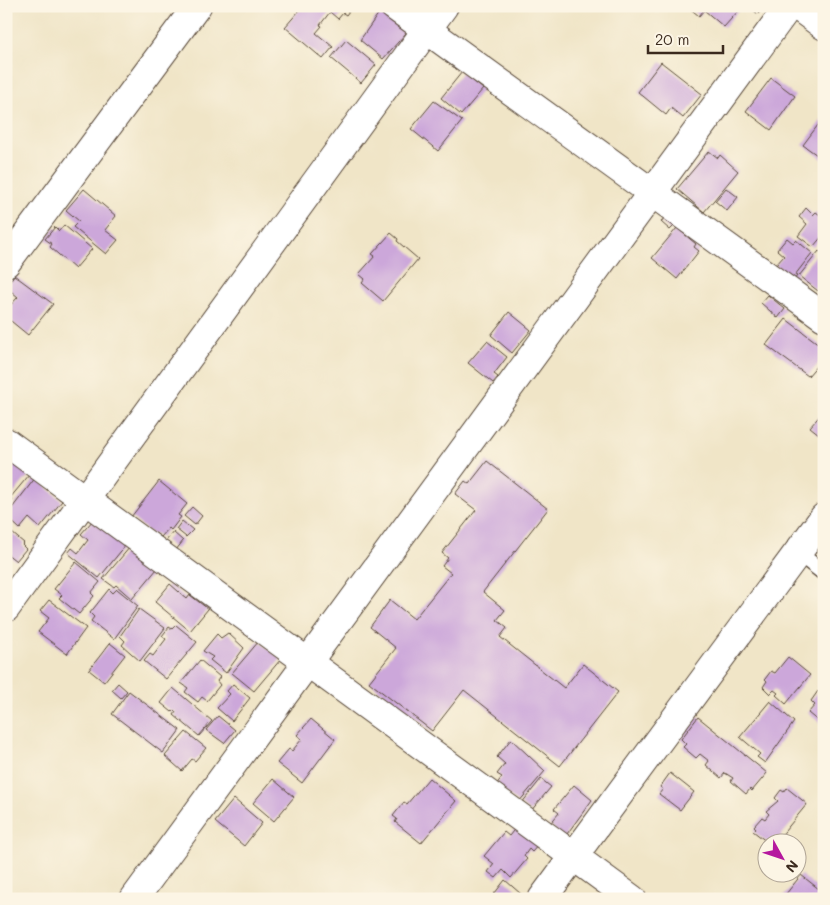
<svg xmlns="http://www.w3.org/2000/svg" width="830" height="905" font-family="Mali,sans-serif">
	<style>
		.building { fill: #cca7da }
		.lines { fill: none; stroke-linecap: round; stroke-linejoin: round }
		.service-casing { stroke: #564637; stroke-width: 18 }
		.minor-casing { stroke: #564637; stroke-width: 30 }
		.service { stroke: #fff; stroke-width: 15 }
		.minor { stroke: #fff; stroke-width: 28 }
	</style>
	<rect width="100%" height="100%" fill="#fcf5e5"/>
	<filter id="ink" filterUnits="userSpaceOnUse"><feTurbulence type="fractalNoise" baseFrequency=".02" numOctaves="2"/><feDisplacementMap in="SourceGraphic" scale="10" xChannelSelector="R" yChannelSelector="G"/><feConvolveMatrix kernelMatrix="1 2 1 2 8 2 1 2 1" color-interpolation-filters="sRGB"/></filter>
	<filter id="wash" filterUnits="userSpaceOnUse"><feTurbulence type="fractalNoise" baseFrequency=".0096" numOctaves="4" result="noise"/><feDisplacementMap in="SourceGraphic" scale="20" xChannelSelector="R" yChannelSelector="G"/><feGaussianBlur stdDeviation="1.12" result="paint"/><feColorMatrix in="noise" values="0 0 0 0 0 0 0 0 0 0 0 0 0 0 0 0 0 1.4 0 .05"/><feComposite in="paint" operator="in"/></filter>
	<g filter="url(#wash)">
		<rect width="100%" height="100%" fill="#f0e5c7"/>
		<g id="blocks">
			<g class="building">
				<polygon points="295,6 353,6 346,15 343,13 338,19 330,12 320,25 322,26 316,33 333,47 323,59 285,27 299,11"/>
				<polygon points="687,6 737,6 740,9 724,27 704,10 699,16"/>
				<polygon points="748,6 765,6 758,14"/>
				<polygon points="381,10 407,32 383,59 360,40"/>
				<polygon points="346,40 376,65 361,83 331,58"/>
				<polygon points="661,62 702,94 683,118 671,108 666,115 638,92"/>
				<polygon points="462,72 483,89 461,115 441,98"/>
				<polygon points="771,78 795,96 771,130 746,111"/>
				<polygon points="434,101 462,121 438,151 411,129"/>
				<polygon points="824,117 824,160 803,145"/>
				<polygon points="709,151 718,158 720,155 738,171 704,212 677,189"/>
				<polygon points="726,188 738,197 727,211 715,201"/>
				<polygon points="84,189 116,216 105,230 118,240 106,254 73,227 79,221 66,210"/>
				<polygon points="806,208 813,215 816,212 824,218 824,234 813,247 798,236 807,224 799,217"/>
				<polygon points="664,218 674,226 670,230 661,222"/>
				<polygon points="64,225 92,249 75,269 50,247 52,244 45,239 55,227 59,231"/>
				<polygon points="677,228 696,244 694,247 699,251 677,279 652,258"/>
				<polygon points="391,233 398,239 397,241 418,259 383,301 362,283 365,279 359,274 375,256 372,254"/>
				<polygon points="787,238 793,243 796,240 812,253 795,275 797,276 794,280 776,265 784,256 777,250"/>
				<polygon points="819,251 824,255 824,284 818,291 799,276"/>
				<polygon points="14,275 53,304 28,335 6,317 6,310 18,297 6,287"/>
				<polygon points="768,295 785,309 778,318 761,303"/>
				<polygon points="509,312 531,330 512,353 491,335"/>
				<polygon points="786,319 824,348 824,357 808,376 766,345"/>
				<polygon points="487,341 507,357 494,374 498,377 493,383 468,363"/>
				<polygon points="824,411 824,438 810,427"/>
				<polygon points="6,454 30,474 10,498 13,500 6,508"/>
				<polygon points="487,461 548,509 483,592 505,610 497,620 507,628 500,637 564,688 583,664 618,692 560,766 464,690 432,731 369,682 396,648 370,627 390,600 414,619 451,573 442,566 448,558 442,553 476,510 455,494 465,481 469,484"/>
				<polygon points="36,477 62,501 40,528 29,518 20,529 6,516"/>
				<polygon points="159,481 187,504 178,515 181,517 171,530 169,528 161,537 155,533 153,535 131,517"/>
				<polygon points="192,507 202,516 195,525 184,516"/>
				<polygon points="93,520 125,546 99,578 68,553 72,548 78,553 88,540 81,534"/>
				<polygon points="182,521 193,530 186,537 176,529"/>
				<polygon points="6,528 24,543 22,545 26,549 16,561 6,553"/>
				<polygon points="173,532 183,541 176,550 166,541"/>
				<polygon points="130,547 157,569 132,599 116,585 114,587 103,579"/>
				<polygon points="76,562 100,582 91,593 94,596 79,614 59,598 62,595 54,589"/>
				<polygon points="170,584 187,599 190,595 208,609 190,631 155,602"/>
				<polygon points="109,589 113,593 117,589 138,606 114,639 91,621 94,617 90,613"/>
				<polygon points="49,600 86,628 67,654 38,632 49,618 40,611"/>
				<polygon points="139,609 165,628 140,661 122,645 125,641 120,636"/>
				<polygon points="176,625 197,642 166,679 144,661 150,654 153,656 166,639 162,636 169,627 172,629"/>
				<polygon points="228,633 244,648 226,673 210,660 213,657 203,651 217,634 221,638"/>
				<polygon points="259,641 281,659 254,691 232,673"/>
				<polygon points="110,643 125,655 104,682 89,670"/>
				<polygon points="788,657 810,675 786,704 776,695 778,693 774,690 770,694 763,687 767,681 765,679 771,671 775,673"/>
				<polygon points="200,660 220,677 217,681 220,685 207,701 202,697 198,702 185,692 188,688 181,683"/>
				<polygon points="118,683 127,691 121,698 112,690"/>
				<polygon points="233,684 250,698 232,721 217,708 230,694 227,691"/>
				<polygon points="173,688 212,721 199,736 174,715 176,712 174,710 172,712 161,703"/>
				<polygon points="824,689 824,726 808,713 815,705 811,701 818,691 820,693"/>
				<polygon points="129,691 180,730 163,753 112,714"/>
				<polygon points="770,701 794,722 765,763 757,757 760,754 740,737"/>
				<polygon points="218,716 235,730 224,743 206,730"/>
				<polygon points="698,717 767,773 752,791 750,789 746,794 731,781 733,778 725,773 721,778 706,765 709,761 700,754 696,758 683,747 686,744 681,739"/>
				<polygon points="311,719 335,739 302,783 277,763 289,749 292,751 302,739 297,735"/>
				<polygon points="186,732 206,748 195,761 192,759 182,771 165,756"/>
				<polygon points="511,739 545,771 518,803 496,785 502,777 497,774 505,764 497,757"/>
				<polygon points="670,773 694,792 680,810 659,794 663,789 660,787"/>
				<polygon points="429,778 456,801 421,843 395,822 397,819 393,816 404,802 407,804"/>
				<polygon points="273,779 294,797 274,821 253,803"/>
				<polygon points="541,779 551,787 530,812 521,804"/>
				<polygon points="574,785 592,800 564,838 549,825 559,813 554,809"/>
				<polygon points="787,788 807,804 776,842 767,842 753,831 756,828 754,826 762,817 765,819 769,814 766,811 778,801 775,798 781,790 784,792"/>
				<polygon points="234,799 262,823 244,846 215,822"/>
				<polygon points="517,826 539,844 532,852 529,849 524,856 527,859 511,878 503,870 496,878 488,872 494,864 484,856 504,832 509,836"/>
				<polygon points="801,875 824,893 824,899 782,899"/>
				<polygon points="505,880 521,894 517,899 487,899 489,896 491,898"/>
			</g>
		</g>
	</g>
	<g filter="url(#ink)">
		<use href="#blocks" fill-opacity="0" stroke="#564637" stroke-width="1"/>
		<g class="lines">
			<g class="service-casing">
				<polyline id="service" points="797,552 824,573"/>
			</g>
			<g class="minor-casing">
				<g id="minor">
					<polyline points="394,6 824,317"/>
					<polyline points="797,6 824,26"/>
					<polyline points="6,263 197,6"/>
					<polyline points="6,442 632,899"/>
					<polyline points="6,608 444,6"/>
					<polyline points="134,899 789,6"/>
					<polyline points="542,899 824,517"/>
				</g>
			</g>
			<use href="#service" class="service"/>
			<use href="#minor" class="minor"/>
		</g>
	</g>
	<rect width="830" height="905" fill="none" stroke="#fcf5e5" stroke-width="25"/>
	<g transform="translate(782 858) rotate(130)"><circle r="24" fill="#fcf5e5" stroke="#afa495"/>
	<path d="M0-4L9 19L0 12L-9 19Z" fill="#b5179e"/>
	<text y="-8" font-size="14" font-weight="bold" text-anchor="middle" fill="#3b2a1e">N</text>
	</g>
	<path d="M648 45v8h75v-8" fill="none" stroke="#3b2a1e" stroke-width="2.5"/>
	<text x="655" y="45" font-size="15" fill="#3b2a1e" stroke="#fcf5e5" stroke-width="4" paint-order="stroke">20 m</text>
</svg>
